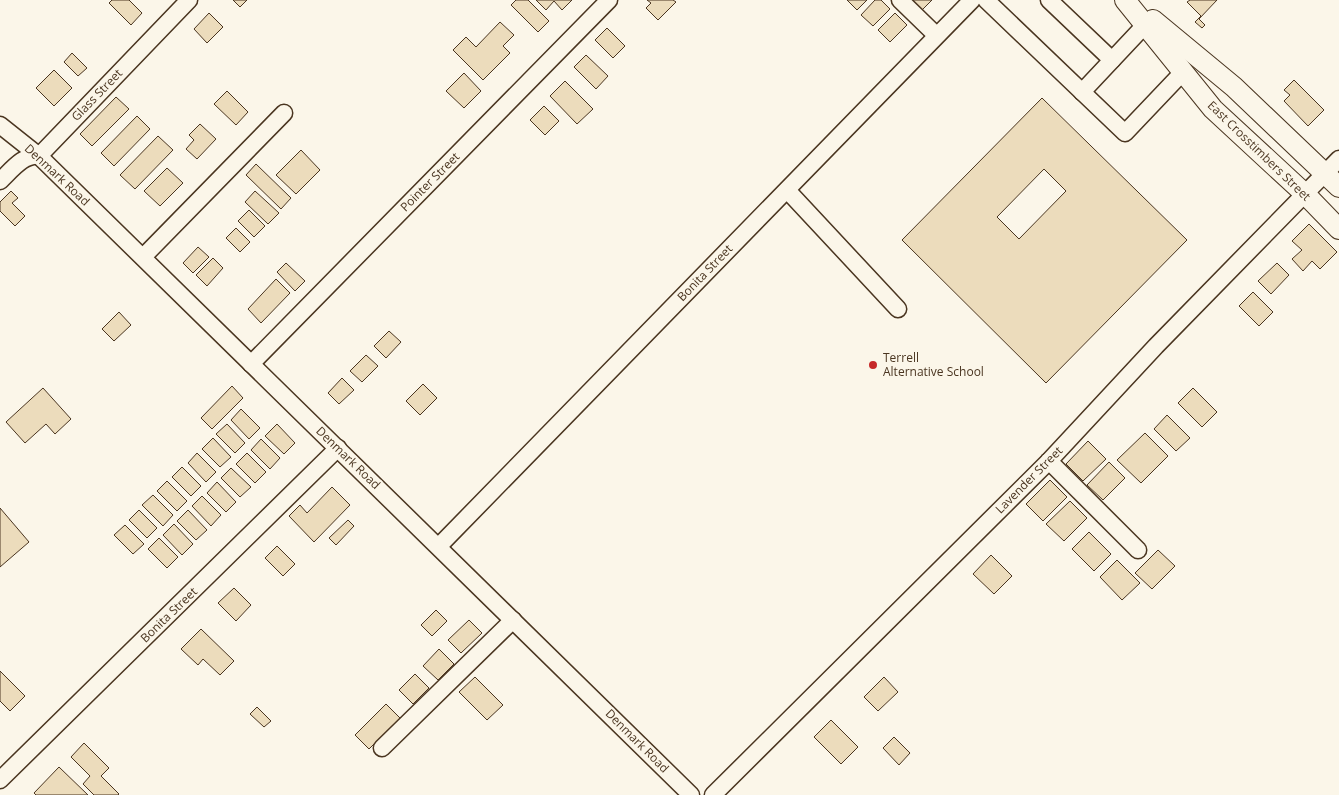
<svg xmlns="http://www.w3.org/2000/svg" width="1339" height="795" font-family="'Open Sans',sans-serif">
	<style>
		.building { fill: #ecdcbc; stroke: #4a3520; fill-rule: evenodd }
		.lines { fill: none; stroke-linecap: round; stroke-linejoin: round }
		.minor-casing { stroke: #4a3520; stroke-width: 19 }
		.major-casing { stroke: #4a3520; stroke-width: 22 }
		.minor { stroke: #fbf6e9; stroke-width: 16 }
		.major { stroke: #fbf6e9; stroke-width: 20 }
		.poi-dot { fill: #c62828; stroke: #fbf6e9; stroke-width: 2 }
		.labels { text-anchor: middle; stroke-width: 4; stroke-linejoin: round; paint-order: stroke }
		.street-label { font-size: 12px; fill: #4a3520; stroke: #fbf6e9 }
		.poi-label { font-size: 12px; fill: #4a3520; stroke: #fbf6e9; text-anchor: start }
	</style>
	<rect width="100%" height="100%" fill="#fbf6e9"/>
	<g class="building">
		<polygon points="112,0 129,0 142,13 131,25 109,3"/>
		<polygon points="233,0 247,0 240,7"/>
		<polygon points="516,0 528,0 549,21 538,32 511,5"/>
		<polygon points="536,0 572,0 562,10 554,1 546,10"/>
		<polygon points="647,0 673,0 676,2 658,20 646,8 651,3"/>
		<polygon points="847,0 867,0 857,10"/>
		<polygon points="875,0 881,0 890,9 873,26 861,15"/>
		<polygon points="912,0 932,0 922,10"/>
		<polygon points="1190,0 1217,0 1199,19 1205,25 1202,28 1195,22 1201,16 1187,2"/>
		<polygon points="209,13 223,27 207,43 194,29"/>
		<polygon points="895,13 907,25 890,42 878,30"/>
		<polygon points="500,22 514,35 503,46 510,53 483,80 453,50 466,37 476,47"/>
		<polygon points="607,28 625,46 613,58 595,40"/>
		<polygon points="72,53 87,68 78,76 64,62"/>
		<polygon points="586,55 608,76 596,89 574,67"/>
		<polygon points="54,70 72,88 54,106 36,88"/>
		<polygon points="464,73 481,91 464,108 446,91"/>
		<polygon points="1294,80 1324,110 1308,126 1284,101 1290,95 1284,90"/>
		<polygon points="565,81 593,109 577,124 550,96"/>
		<polygon points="227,91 248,112 236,125 214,104"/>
		<polygon points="116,97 129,109 92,146 80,134"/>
		<path d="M1042 98 1187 240 1046 383 902 240ZM1044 169 1066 191 1019 239 997 217Z"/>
		<polygon points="544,106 559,121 545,135 530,120"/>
		<polygon points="137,116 150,129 114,166 101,153"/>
		<polygon points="200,124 216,139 197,159 186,149 194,140 189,135"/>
		<polygon points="158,136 173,150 135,189 120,175"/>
		<polygon points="301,150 320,170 296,194 276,175"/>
		<polygon points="256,164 291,198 281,209 246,175"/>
		<polygon points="167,168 183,183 160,206 144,191"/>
		<polygon points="11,191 18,198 12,203 25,216 15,226 0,211 0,202"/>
		<polygon points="255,191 279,213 268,224 245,202"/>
		<polygon points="249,210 265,226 254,237 238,221"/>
		<polygon points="1309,224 1337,252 1320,269 1312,261 1303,271 1292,259 1302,250 1292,241"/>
		<polygon points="236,228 250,242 240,252 226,238"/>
		<polygon points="198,247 209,257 193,273 183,263"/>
		<polygon points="213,258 223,268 207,286 196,275"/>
		<polygon points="286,263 305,281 295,291 277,272"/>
		<polygon points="1277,263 1289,275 1271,294 1258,281"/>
		<polygon points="276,279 290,293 261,323 248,309"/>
		<polygon points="1253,292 1273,312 1259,326 1239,306"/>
		<polygon points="119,312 131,325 114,341 102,329"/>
		<polygon points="389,331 401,342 386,358 374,346"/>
		<polygon points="366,355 378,366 362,382 350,371"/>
		<polygon points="342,378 354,390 339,404 328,393"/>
		<polygon points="423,384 437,398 420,415 406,401"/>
		<polygon points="232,386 243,398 212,429 201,418"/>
		<polygon points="43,388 71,419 55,434 46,424 25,443 6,422"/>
		<polygon points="1193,388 1217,412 1202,427 1178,403"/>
		<polygon points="241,409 260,428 249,439 231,420"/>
		<polygon points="1167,415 1190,438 1176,451 1154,429"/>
		<polygon points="227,424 245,443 235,453 216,434"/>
		<polygon points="277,424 295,443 284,454 265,436"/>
		<polygon points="1145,433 1168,456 1141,483 1117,460"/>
		<polygon points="213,438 231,457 220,467 202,449"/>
		<polygon points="261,439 280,458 270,469 251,450"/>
		<polygon points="1088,441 1106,459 1083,481 1066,464"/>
		<polygon points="197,453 216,472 206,482 188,463"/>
		<polygon points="247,453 266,472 255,483 236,464"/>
		<polygon points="1109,462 1125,478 1103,500 1087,485"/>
		<polygon points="182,467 201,486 191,496 172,477"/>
		<polygon points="231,468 251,487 240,497 221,478"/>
		<polygon points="1050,480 1067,497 1043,521 1026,504"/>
		<polygon points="167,481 187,501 177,511 157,491"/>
		<polygon points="217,482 236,502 226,512 207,493"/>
		<polygon points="332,487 350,505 314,542 289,516 300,505 307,513"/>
		<polygon points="153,495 173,515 163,526 142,505"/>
		<polygon points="202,496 221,515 211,526 192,506"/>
		<polygon points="1070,501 1087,518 1064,541 1046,524"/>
		<polygon points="0,508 29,542 0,567"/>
		<polygon points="139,510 157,528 147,538 129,520"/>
		<polygon points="188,510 207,530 196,540 177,521"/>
		<polygon points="348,520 354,526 336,545 329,538"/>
		<polygon points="174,524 193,544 182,555 163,535"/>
		<polygon points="125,525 144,544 133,554 114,535"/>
		<polygon points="1089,532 1111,554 1094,571 1072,549"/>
		<polygon points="159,538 178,557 167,568 148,549"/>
		<polygon points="277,546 295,564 283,576 265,558"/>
		<polygon points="1158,550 1175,566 1152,589 1135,573"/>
		<polygon points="991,555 1012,576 994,594 973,574"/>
		<polygon points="1117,560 1140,583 1122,600 1100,577"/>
		<polygon points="234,588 251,605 236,621 218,603"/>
		<polygon points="436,610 447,621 432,636 421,625"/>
		<polygon points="469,620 482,633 461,653 448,640"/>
		<polygon points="201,629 234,661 220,675 203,659 198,665 181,649"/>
		<polygon points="439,649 454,664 438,680 423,666"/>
		<polygon points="0,671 25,696 10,711 0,701"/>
		<polygon points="415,674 429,688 413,704 399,690"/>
		<polygon points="475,677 503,705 487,720 459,692"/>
		<polygon points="884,677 898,692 878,711 864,697"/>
		<polygon points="386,704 400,718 369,749 355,735"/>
		<polygon points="257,707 271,721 264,727 250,714"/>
		<polygon points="831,720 858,747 841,764 814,737"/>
		<polygon points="894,737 910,753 899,765 883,748"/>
		<polygon points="84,743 109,768 101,776 119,794 118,795 94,795 83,784 90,776 71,757"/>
		<polygon points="59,767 88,795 36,795 34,793"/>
	</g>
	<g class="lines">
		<g class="minor-casing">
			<g id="minor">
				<polyline points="900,0 936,35"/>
				<polyline points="986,0 1125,133 1183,72"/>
				<polyline points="1049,0 1112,60"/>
				<polyline points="1082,92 1145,25"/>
				<polyline points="0,125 39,156 691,795"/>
				<polyline points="39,156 189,0"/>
				<path d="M0 181C11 171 23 154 39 156"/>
				<polyline points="787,190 898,309"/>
				<polyline points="143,257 284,113"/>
				<polyline points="251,364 609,0"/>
				<polyline points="1049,461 1138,550"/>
				<polyline points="439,546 972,0"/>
				<polyline points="382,748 513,620"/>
				<polyline points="0,780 338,448"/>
				<polyline points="713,795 1049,461 1156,346 1339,159"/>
			</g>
		</g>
		<g class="major-casing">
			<g id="major">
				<polyline points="1125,0 1213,109 1305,194 1339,229"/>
				<polyline points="1153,20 1234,87 1339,187"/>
			</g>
		</g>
		<use href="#minor" class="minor"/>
		<use href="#major" class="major"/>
	</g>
	<circle class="poi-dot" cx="873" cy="365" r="5"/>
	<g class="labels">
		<g class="street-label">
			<text transform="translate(97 95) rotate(-46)" y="4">Glass Street</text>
			<text transform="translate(1259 151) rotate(44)" y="4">East Crosstimbers Street</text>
			<text transform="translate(57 175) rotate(43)" y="4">Denmark Road</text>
			<text transform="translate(430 182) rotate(-45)" y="4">Pointer Street</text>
			<text transform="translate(705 273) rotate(-46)" y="4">Bonita Street</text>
			<text transform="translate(348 458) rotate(44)" y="4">Denmark Road</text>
			<text transform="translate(1029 480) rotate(-45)" y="4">Lavender Street</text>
			<text transform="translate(169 615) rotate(-44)" y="4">Bonita Street</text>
			<text transform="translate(637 741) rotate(45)" y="4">Denmark Road</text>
		</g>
		<g class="poi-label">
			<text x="883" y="362">Terrell<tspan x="883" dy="14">Alternative School</tspan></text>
		</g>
	</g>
</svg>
